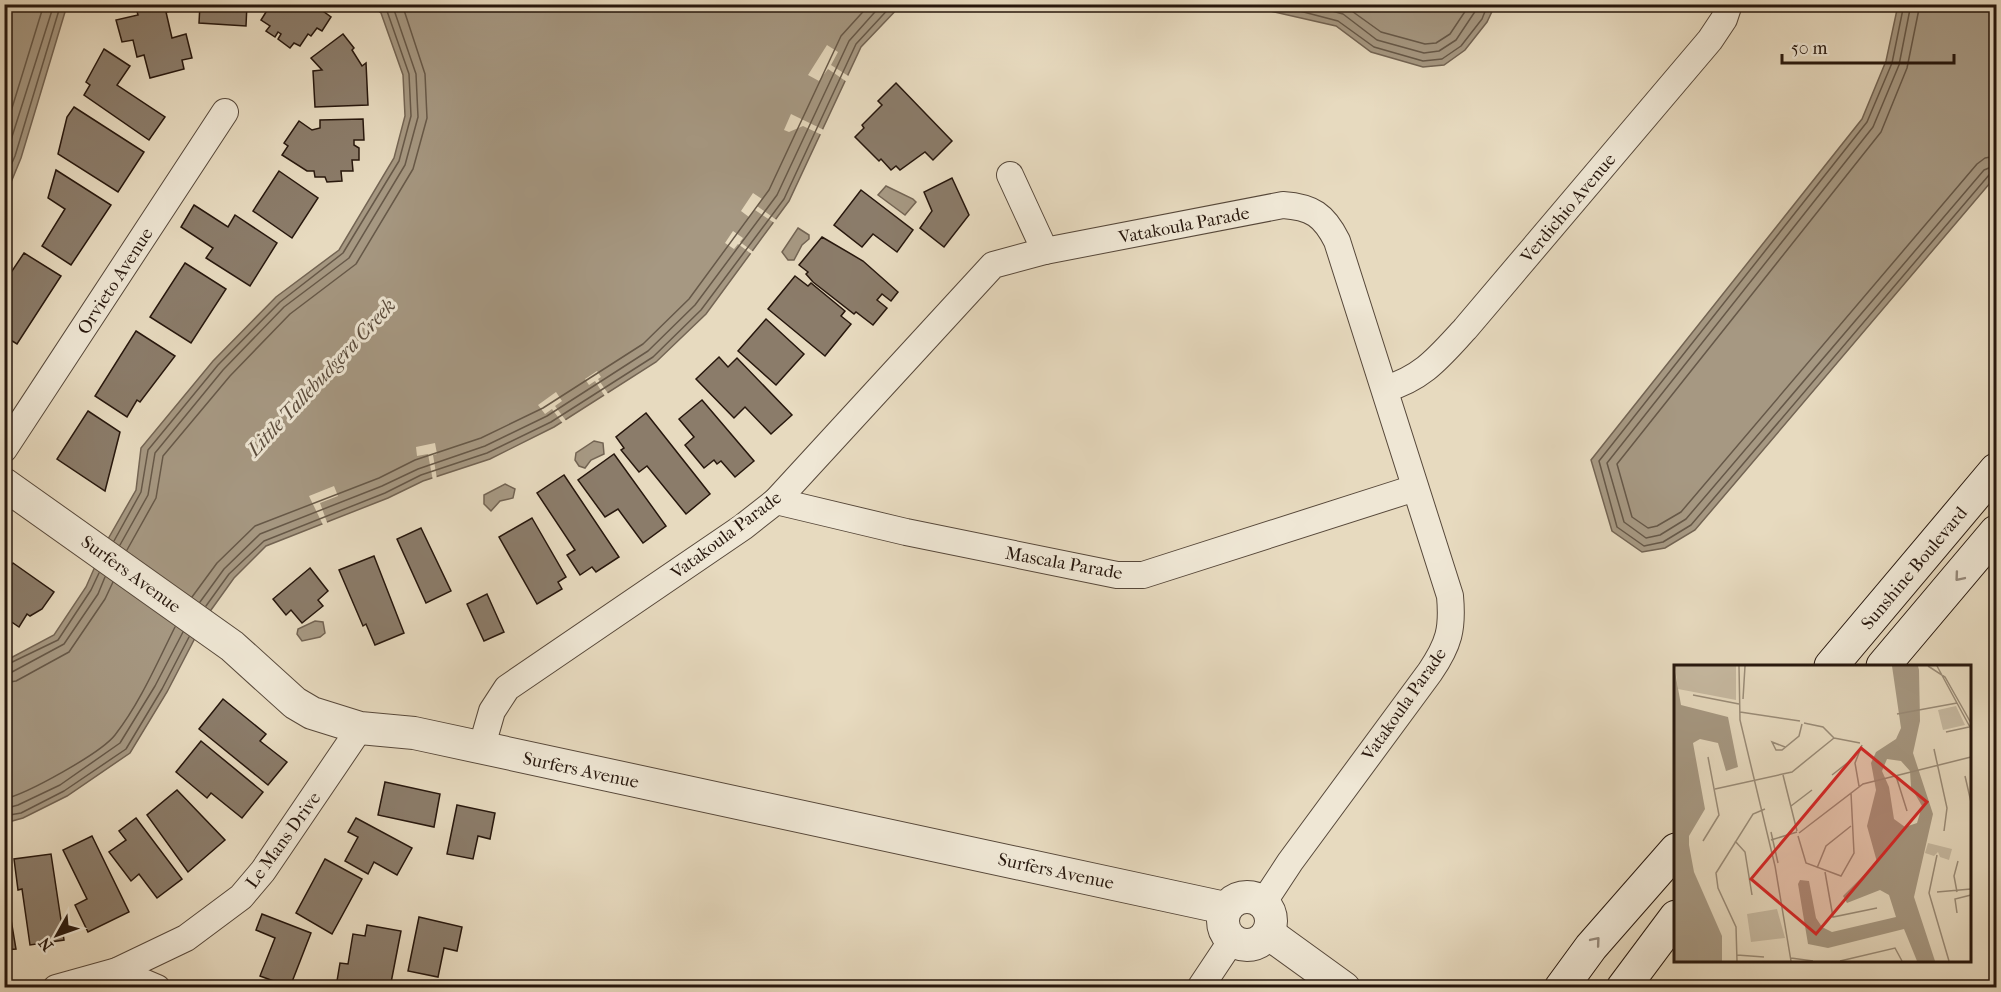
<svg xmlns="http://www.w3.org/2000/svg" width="2001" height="992" font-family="'IM FELL French Canon',serif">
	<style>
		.water { fill: #a69882; stroke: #736453; stroke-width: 1.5 }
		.pier { fill: #e7dabf }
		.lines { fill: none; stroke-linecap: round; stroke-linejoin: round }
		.shore { stroke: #665848; stroke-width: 1.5 }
		.building { fill: #8b7c6a; stroke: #27170d; stroke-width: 1.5 }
		.minor-casing { stroke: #57483a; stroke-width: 28 }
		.tertiary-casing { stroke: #57483a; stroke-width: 34 }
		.secondary-casing { stroke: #27170d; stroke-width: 35 }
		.minor { stroke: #efe7d5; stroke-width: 26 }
		.tertiary { stroke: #efe7d5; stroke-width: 32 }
		.secondary { stroke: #efe7d5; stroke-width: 33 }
		.oneway { stroke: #95897b }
		.labels { text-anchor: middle; stroke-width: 6; stroke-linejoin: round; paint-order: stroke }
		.street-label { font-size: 18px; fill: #27170d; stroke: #efe7d5 }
		.water-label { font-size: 20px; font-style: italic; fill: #5a4b3c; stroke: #efe7d5 }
		.inset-road { fill: none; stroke: #9a8c78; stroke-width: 1.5 }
		.view { fill: #d62828; fill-opacity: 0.15; stroke: #d62828; stroke-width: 3 }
		.inset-edge { fill: none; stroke: #27170d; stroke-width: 3 }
	</style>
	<rect width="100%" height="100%" fill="#e7dabf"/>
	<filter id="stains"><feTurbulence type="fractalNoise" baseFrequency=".00333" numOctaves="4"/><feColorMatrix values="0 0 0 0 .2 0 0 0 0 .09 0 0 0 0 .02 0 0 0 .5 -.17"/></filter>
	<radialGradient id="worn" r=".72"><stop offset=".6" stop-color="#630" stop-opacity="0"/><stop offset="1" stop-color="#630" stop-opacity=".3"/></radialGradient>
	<g class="water">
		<polygon points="5,4 72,5 65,12 21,158 5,197"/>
		<polygon points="370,5 901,5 861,47 789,201 706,314 656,362 554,427 490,459 423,481 388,498 266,546 234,578 206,617 167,692 130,753 67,796 23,818 5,823 5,661 54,635 86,587 104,546 136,490 141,448 213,361 276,297 339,250 394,158 405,116 403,75 381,13"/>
		<polygon points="1244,5 1495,5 1487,22 1465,50 1444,65 1423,67 1371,52 1336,26"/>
		<polygon points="1898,5 1996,5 1996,176 1695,530 1665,548 1642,552 1612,531 1591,460 1862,119 1886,61"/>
		<polygon points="886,186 913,199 916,202 905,215 878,195"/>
		<polygon points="798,228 809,235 809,239 802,245 794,260 788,260 782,252"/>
		<polygon points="594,441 603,443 604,454 591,460 585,468 579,466 575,460 576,453"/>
		<polygon points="505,484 515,489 513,498 500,501 491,511 484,504 484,495"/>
		<polygon points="315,621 323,622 325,633 320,637 302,641 297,634 298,629"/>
	</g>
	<g class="pier">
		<polygon points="827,45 838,52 831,65 850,77 847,82 828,69 819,81 808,75"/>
		<polygon points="791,114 824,130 822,135 803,126 789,132 784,130"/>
		<polygon points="753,193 762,199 757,206 778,221 776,224 755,210 749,217 741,211"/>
		<polygon points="733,231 743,238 740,242 755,253 753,255 738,244 734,249 725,243"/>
		<polygon points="597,371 601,377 598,379 609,395 606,398 595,381 589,385 585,379"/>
		<polygon points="556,392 562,401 555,406 567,422 564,425 552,409 545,414 538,405"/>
		<polygon points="435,443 437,454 433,455 437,479 433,481 428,454 417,456 416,447"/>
		<polygon points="334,486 338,496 320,503 328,525 324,527 309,496"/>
	</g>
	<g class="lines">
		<g class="shore">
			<polyline points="1273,4 1338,21 1374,47 1423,61 1442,59 1461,46 1482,19 1488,4"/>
			<polyline points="1307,4 1343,14 1377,40 1424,53 1439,51 1456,40 1480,4"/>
			<polyline points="1342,4 1381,32 1425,44 1436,43 1450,34 1470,4"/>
			<polyline points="1904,4 1892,63 1867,122 1599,461 1617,527 1644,546 1663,542 1691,525 1989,175 1996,172"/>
			<polyline points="1911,4 1899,65 1873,127 1607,463 1624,522 1646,538 1660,535 1686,519 1984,170 1996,165"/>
			<polyline points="1920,4 1907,68 1881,132 1617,464 1632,517 1648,528 1657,526 1681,512 1977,164 1985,158 1996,156"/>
			<polyline points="4,134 44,4"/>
			<polyline points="4,162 54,4"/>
			<polyline points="4,181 15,156 59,10 64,4"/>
			<polyline points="114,541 141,492 148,450 218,365 280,302 343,253 399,161 411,116 409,74 387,11 380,4"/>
			<polyline points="120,545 148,495 155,453 223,370 284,307 349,258 405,165 418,117 416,74 392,4"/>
			<polyline points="127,550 156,498 163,456 230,376 290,314 356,264 413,169 427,118 425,74 402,4"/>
			<polyline points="192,597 217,563 255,526 379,478 415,460 481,438 543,408 643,344 689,299 769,190 841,36 870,4"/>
			<polyline points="200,602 224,569 260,534 382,486 418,469 485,446 547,416 648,351 695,305 777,195 849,41 882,4"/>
			<polyline points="206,606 229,574 264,541 385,493 421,475 487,453 551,422 653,357 701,310 784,199 856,44 893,4"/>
			<polyline points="4,666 58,640 91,590 99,573"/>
			<polyline points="4,674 12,672 64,644 98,594 105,577"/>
			<polyline points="4,683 16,681 69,652 105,599 113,582"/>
			<path d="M4 799C27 794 101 753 115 735 140 703 157 663 175 627"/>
			<polyline points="4,809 18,805 60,785 120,743 155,686 183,632"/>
			<polyline points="4,816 21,813 64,791 126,749 162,689 189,637"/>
		</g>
	</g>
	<g class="building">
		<polygon points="135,4 178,4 180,9 166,12 172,38 186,34 192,58 182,60 184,69 150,78 144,55 137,57 133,40 122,42 116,20 138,15"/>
		<polygon points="200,4 247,4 246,26 199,23"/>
		<polygon points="271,4 313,4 331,17 322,31 317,28 311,36 308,34 300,46 294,43 290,48 278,39 281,34 278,32 275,37 266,31 270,26 261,20"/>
		<polygon points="343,34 354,48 352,50 362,66 366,63 368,105 315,107 313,71 322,70 311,58"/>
		<polygon points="104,49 130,66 117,85 165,117 149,140 84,95 90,85 86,82"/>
		<polygon points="896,83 952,141 933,160 925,152 900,170 896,166 891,170 881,159 879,161 855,137 864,128 862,125 882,105 878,101"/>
		<polygon points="74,107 144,152 118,192 58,154 67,117"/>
		<polygon points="363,119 364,140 354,140 354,145 359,148 359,160 352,160 353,171 341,171 342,181 327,182 325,177 315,177 314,171 307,171 282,155 288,146 284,143 299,121 312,130 320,128 320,120"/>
		<polygon points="56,170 111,205 71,265 42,246 65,209 48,198"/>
		<polygon points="279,171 318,198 292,238 253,211"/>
		<polygon points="952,178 969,215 944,247 920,228 932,211 924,192"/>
		<polygon points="861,190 913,230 897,252 873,234 862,247 834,225"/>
		<polygon points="194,205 228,227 235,215 277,243 250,286 206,258 213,248 181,227"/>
		<polygon points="822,237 863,261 898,292 891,301 882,294 877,300 887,308 873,325 856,312 854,314 813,282 806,274 808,272 799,265"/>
		<polygon points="24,253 61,276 17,344 4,336 4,283"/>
		<polygon points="185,263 226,289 191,343 150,317"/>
		<polygon points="795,276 808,286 811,283 845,311 841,316 851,324 825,356 768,309"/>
		<polygon points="766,319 804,354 776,385 738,351"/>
		<polygon points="136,331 175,356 140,402 137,400 127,417 95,396"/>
		<polygon points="719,357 728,367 737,358 792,415 771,434 745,407 734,418 696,379"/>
		<polygon points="702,400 754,461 735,477 721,461 717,464 714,460 704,468 685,445 694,437 679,419"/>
		<polygon points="88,411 120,432 105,491 57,459"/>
		<polygon points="646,413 710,494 686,514 647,466 639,472 621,450 624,448 616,437"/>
		<polygon points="614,454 666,526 643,543 618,509 605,517 578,480"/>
		<polygon points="564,475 619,557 596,572 592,567 580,575 567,555 575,550 537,493"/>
		<polygon points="532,518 566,577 558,582 562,589 537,604 499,537"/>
		<polygon points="421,528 451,591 426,603 397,539"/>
		<polygon points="374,556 404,633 375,645 366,624 363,626 339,570"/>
		<polygon points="13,563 54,592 42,609 30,616 27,614 19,627 10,621 4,629 4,575"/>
		<polygon points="310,568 328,591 318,600 323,606 302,623 291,610 286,615 273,599"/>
		<polygon points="487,594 504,632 484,641 467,604"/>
		<polygon points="223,699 266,734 260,741 287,762 268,785 199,729"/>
		<polygon points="201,741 263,792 242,818 211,793 207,798 176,772"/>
		<polygon points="385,782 440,794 434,827 378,815"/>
		<polygon points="177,790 225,840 188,872 147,815"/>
		<polygon points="457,805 495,813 490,839 478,836 473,859 447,854"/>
		<polygon points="136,818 182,879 157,898 139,874 131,881 109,852 126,840 119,831"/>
		<polygon points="356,818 412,848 397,875 374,862 368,874 345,861 358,837 348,832"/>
		<polygon points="92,836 129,912 88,932 75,905 87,899 63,850"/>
		<polygon points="51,854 64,940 30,945 22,889 18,890 14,859"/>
		<polygon points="325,859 362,879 332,934 296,913"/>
		<polygon points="4,878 16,949 4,950"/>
		<polygon points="262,914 311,933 290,987 260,976 275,938 256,930"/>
		<polygon points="419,917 462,927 457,951 444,948 438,977 408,971"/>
		<polygon points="367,925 401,931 390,988 356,988 337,981 340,963 348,964 353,934 365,936"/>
	</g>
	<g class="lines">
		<g class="minor-casing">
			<g id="minor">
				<polyline points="1010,175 1045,251"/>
				<path d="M1385 389C1423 378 1439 357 1465 329L1710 40 1724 19 1729 4"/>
				<polyline points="4,449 225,112"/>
				<polyline points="776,501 906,532 1117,575 1143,575 1415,488"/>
				<path d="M481 749 492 711 507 688 743 527 776 501 993 265 1045 251 1283 205C1312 207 1324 215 1337 241L1450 596C1453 629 1449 644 1430 672L1290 862 1263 903"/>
				<polyline points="117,971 157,988"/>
				<polyline points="56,988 117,971 186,938 241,897 263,871 360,728"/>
				<polyline points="1200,988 1232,940"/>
			</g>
		</g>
		<g class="tertiary-casing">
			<g id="tertiary">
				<polyline points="4,484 232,646 295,703 312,713 360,728 414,733 1225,908"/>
				<circle cx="1247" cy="921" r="24"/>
				<polyline points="1268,933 1344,988"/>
			</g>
		</g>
		<g class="secondary-casing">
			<g id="secondary">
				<polyline points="1831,666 1996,470"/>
				<polyline points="1883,666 1996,532"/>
				<polyline points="1561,988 1591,947 1676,850"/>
				<polyline points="1623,988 1676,917"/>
			</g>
		</g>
		<use href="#minor" class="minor"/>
		<use href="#tertiary" class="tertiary"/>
		<use href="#secondary" class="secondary"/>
	</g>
	<defs><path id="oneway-chevron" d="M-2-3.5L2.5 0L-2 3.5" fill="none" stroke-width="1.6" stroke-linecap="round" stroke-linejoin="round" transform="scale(1.5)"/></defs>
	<g class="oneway">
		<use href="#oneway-chevron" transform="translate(1959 577) rotate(130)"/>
		<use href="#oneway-chevron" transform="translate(1596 941) rotate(-50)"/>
	</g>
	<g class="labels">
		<g class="street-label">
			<text transform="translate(1568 208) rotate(-50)" y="6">Verdichio Avenue</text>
			<text transform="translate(1184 225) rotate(-11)" y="6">Vatakoula Parade</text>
			<text transform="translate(115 281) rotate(-57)" y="6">Orvieto Avenue</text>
			<text transform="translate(726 535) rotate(-37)" y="6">Vatakoula Parade</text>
			<text transform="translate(1064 563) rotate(10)" y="6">Mascala Parade</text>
			<text transform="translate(1914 568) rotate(-50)" y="6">Sunshine Boulevard</text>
			<text transform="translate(131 574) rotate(36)" y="6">Surfers Avenue</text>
			<text transform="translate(1404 704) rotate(-55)" y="6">Vatakoula Parade</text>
			<text transform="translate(581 770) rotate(12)" y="6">Surfers Avenue</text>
			<text transform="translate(283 840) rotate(-54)" y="6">Le Mans Drive</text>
			<text transform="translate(1056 871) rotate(12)" y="6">Surfers Avenue</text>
		</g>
		<g class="water-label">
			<text transform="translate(321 377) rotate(-47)" y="7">Little Tallebudgera Creek</text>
		</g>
	</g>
	<g transform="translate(1674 665)">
		<rect width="297" height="297" fill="#e7dabf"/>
		<path d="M1 1H62V35L4 24ZM282 41 291 60 269 65 264 45ZM254 178 278 184 275 195 266 192 264 187 260 191 251 188ZM103 244 111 273 77 277 73 249Z" fill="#c6b9a1"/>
		<path d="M0 1 7 40 54 52 64 102 52 106 44 78 26 74 19 78 31 144 15 171V180L20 207 48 271V296H0ZM218 1H244L245 5 246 56 239 88 259 149 240 232 261 296H243L230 264 154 283 134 279 124 219 126 215 135 216 142 253 148 262 158 267 222 252 215 230 206 225 173 238 169 231 203 197 193 161 202 125 197 98 202 87 222 74 227 63ZM213 94 227 96 236 106 237 122 248 141 243 158 231 162 220 154 215 122 208 106Z" fill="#a69882" fill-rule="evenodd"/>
		<path class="inset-road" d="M65 1 66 55 101 201 117 296M254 1 271 12 297 58M263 1 297 64M19 30 65 39M69 34 71 1M66 47 126 56M223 49 283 38M130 58 149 62 160 73M272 67 295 62M160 73 186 78M111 82 98 77 102 85H108L125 71 128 59M260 84 273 143 270 166M109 110 123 166M158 110 181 92M222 111 233 146M291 111 297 137M185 121 181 98 188 80M41 124 118 107 160 73M117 141 138 125M97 167 104 198M125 168 189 119 297 92M124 171 132 198 167 211 180 188 177 128M97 175 123 167M29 176 45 150 34 92M61 176 71 187 78 230M263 190 255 228 275 296M143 203 152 181 177 161M151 207 159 252 203 243M263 227 297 224M283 227 280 211 284 196M283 248 281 234 297 230M63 290 90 292M117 293 139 296M63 296 62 262 44 223 42 208 79 149 91 144M166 296 221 283 228 296"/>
		<path class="view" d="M187 83 253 137 142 269 77 214Z"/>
		<rect width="297" height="297" class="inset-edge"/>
	</g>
	<rect width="2001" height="992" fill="none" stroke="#e7dabf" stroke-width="24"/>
	<rect x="6" y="6" width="1989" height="980" fill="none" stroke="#27170d" stroke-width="3"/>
	<rect x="12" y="12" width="1977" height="968" fill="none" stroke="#27170d" stroke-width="1.5"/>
	<g transform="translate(57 935) rotate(230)" stroke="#efe7d5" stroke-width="4.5" paint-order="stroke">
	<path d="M0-4.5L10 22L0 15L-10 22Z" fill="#27170d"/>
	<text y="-9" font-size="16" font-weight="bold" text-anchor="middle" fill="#27170d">N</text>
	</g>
	<path d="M1782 54v9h172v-9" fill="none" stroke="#27170d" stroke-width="3"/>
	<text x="1791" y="54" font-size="18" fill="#27170d" stroke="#efe7d5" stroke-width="4.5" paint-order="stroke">50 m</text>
	<rect width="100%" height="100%" filter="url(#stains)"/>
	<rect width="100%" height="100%" fill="url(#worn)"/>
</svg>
